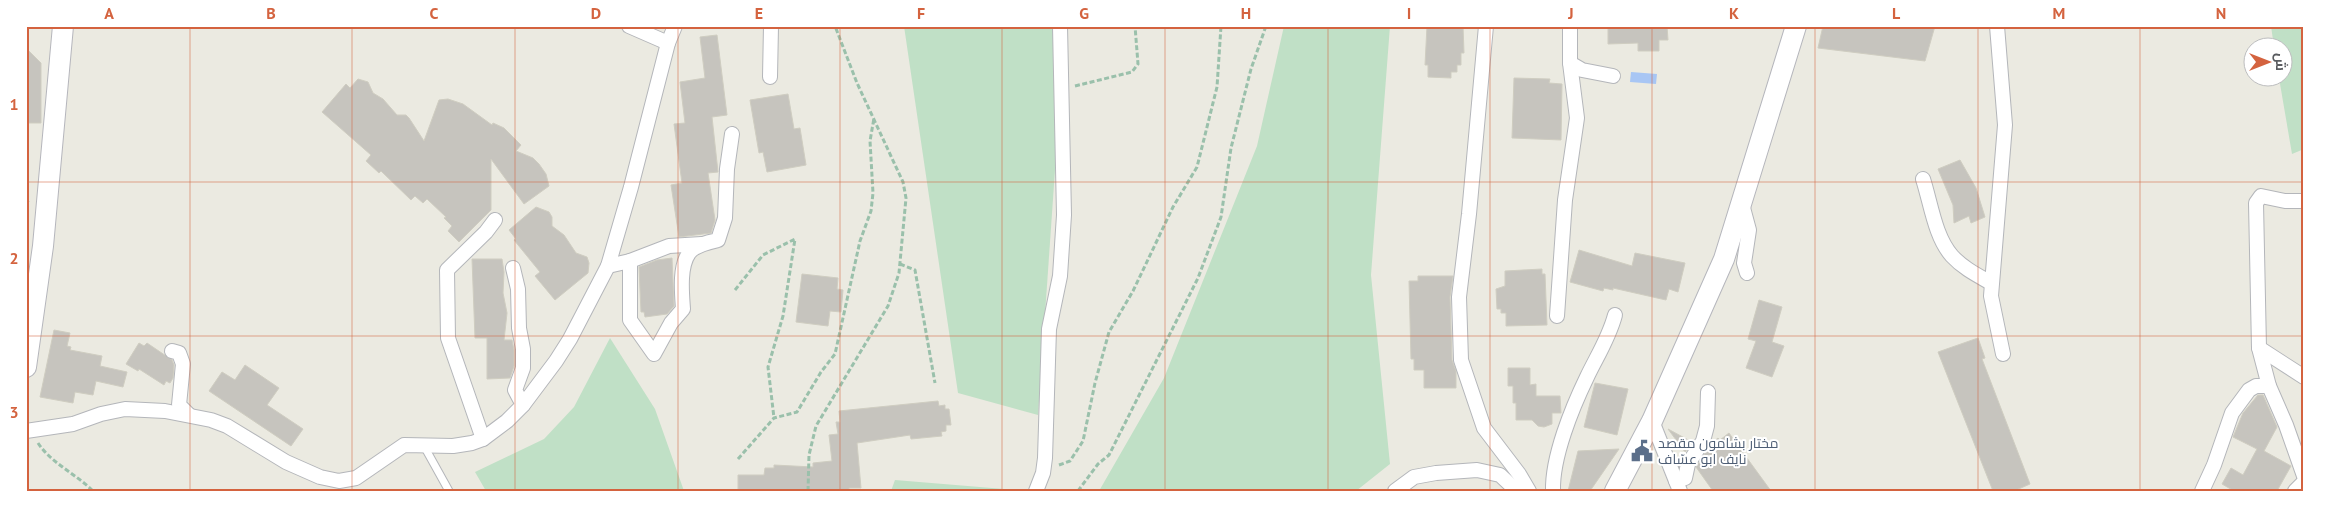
<svg xmlns="http://www.w3.org/2000/svg" width="2330" height="517" font-family="'PT Sans',Cairo,sans-serif">
	<style>
		.green { fill: #c0e0c6 }
		.water { fill: #a8c6f4 }
		.building { fill: #c6c4be; stroke: #cfcdc1 }
		.lines { fill: none; stroke-linecap: round; stroke-linejoin: round }
		.lane-casing { stroke: #b4b6ba; stroke-width: 9 }
		.street-casing { stroke: #b4b6ba; stroke-width: 16 }
		.secondary-casing { stroke: #b5b6bc; stroke-width: 22 }
		.path { stroke: #9ac0ab; stroke-width: 3; stroke-dasharray: 5 2.5; stroke-linecap: butt }
		.lane { stroke: #fff; stroke-width: 7 }
		.street { stroke: #fff; stroke-width: 14 }
		.secondary { stroke: #fff; stroke-width: 20 }
		.grid { fill: none; stroke: #d4633f; stroke-width: 1; stroke-opacity: 0.55 }
		.labels { text-anchor: middle; stroke-width: 4; stroke-linejoin: round; paint-order: stroke }
		.service-label { font-size: 14px; fill: #4e5e75; stroke: #fff; text-anchor: start }
		.neatline { fill: none; stroke: #d4633f; stroke-width: 2 }
		.grid-label { font-size: 16px; text-anchor: middle; font-weight: bold; fill: #d4633f }
	</style>
	<rect width="100%" height="100%" fill="#ebeae1"/>
	<g class="green">
		<polygon points="904,26 1065,26 1038,415 958,393"/>
		<polygon points="1284,26 1390,26 1371,275 1390,464 1356,491 1099,491 1164,378 1257,146"/>
		<polygon points="2271,26 2304,26 2304,149 2292,154 2279,78 2282,78 2282,48 2274,47"/>
		<polygon points="610,338 655,409 684,491 486,491 475,472 544,439 574,407"/>
		<polygon points="895,480 1004,489 1003,491 891,491"/>
	</g>
	<polygon class="water" points="1631,72 1657,74 1656,84 1630,82"/>
	<g class="building">
		<polygon points="1427,26 1463,26 1464,53 1461,53 1461,65 1457,65 1457,72 1451,72 1451,78 1428,77 1428,65 1425,65"/>
		<polygon points="1608,26 1667,26 1668,40 1659,40 1659,51 1638,51 1638,43 1608,44"/>
		<polygon points="1823,26 1935,26 1925,61 1818,48"/>
		<polygon points="717,35 727,115 712,117 718,172 708,173 715,220 711,233 679,237 671,185 682,183 674,124 685,123 680,82 705,78 700,37"/>
		<polygon points="26,48 41,63 41,123 26,123"/>
		<polygon points="1514,78 1550,79 1549,83 1562,84 1561,140 1512,138"/>
		<polygon points="358,79 368,82 373,93 383,99 397,115 406,115 409,118 424,141 439,100 448,99 463,104 492,125 493,123 504,128 521,145 516,151 533,158 539,164 546,174 549,186 524,204 491,159 491,210 459,242 448,231 452,226 444,218 446,217 427,199 423,203 415,196 411,200 381,171 379,173 366,161 371,155 322,112 346,84 350,88"/>
		<polygon points="788,94 794,129 800,128 806,165 767,172 763,152 759,153 750,100"/>
		<polygon points="1960,160 1976,188 1985,217 1971,223 1969,216 1954,223 1953,205 1938,169"/>
		<polygon points="536,207 549,212 552,217 552,226 564,235 576,253 587,257 589,263 588,273 555,300 535,276 540,272 514,240 516,239 509,230"/>
		<polygon points="1579,250 1632,266 1635,253 1685,263 1678,292 1669,289 1666,300 1613,288 1613,290 1604,288 1603,291 1570,282"/>
		<polygon points="672,258 674,306 667,314 645,317 644,312 641,312 639,267 657,260"/>
		<polygon points="472,259 502,259 504,272 503,293 507,313 504,340 512,340 514,350 514,366 510,378 487,379 487,338 475,338"/>
		<polygon points="1542,269 1542,274 1545,274 1547,325 1506,326 1506,313 1501,313 1501,309 1497,309 1496,289 1505,286 1505,271"/>
		<polygon points="802,274 838,278 837,289 843,290 841,312 830,311 828,326 796,322"/>
		<polygon points="1418,276 1453,276 1450,297 1452,360 1456,371 1456,388 1424,388 1424,370 1414,370 1414,359 1411,359 1409,281 1418,281"/>
		<polygon points="1759,300 1782,307 1772,342 1784,346 1772,377 1746,368 1756,341 1748,339"/>
		<polygon points="54,330 70,333 67,346 71,347 70,350 102,356 100,366 127,372 123,387 96,381 93,395 75,392 73,403 40,397"/>
		<polygon points="1978,338 1985,358 1982,359 2030,484 2014,491 1993,491 1938,352"/>
		<polygon points="139,343 144,346 147,343 172,360 174,365 173,378 170,383 166,381 164,385 139,369 138,371 126,364"/>
		<polygon points="245,365 279,388 267,405 303,429 291,446 209,391 222,372 235,380"/>
		<polygon points="1508,368 1530,368 1530,385 1536,384 1536,396 1560,396 1561,413 1552,413 1552,424 1544,427 1538,426 1532,420 1516,420 1516,403 1513,403 1513,386 1508,386"/>
		<polygon points="1595,383 1628,389 1617,435 1584,427"/>
		<polygon points="2258,395 2263,395 2277,427 2264,451 2291,466 2277,491 2234,491 2222,484 2231,468 2243,475 2257,449 2233,437 2243,413"/>
		<polygon points="938,401 939,406 945,405 945,409 949,409 951,425 946,425 946,431 941,432 942,436 911,439 910,435 857,443 861,488 849,488 849,491 738,491 738,475 764,475 765,468 774,468 774,465 813,467 813,463 832,461 829,435 838,434 836,422 840,422 839,411"/>
		<polygon points="1668,429 1692,442 1685,452"/>
		<polygon points="1729,433 1736,443 1771,491 1713,491 1696,467 1712,443 1718,438 1720,440"/>
		<polygon points="1619,449 1590,491 1568,491 1578,451"/>
	</g>
	<g class="lines">
		<g class="lane-casing">
			<polyline id="lane" points="424,446 449,491"/>
		</g>
		<g class="street-casing">
			<g id="street">
				<polyline points="629,26 668,43"/>
				<polyline points="1486,26 1469,214 1459,297 1461,360 1484,428 1519,474 1529,491"/>
				<polyline points="1997,26 2005,125 1991,296 2003,354"/>
				<polyline points="1570,63 1582,70 1613,76"/>
				<polyline points="770,77 771,26"/>
				<path d="M1923 179C1931 204 1935 237 1952 256 1963 268 1977 275 1991 283"/>
				<polyline points="2304,201 2285,201 2261,196 2256,203 2259,348 2269,386 2286,425 2304,476"/>
				<polyline points="1742,204 1749,230 1744,263 1747,273"/>
				<polyline points="630,261 669,246 702,244"/>
				<path d="M608 266 630 261V320L654 354 671 323 683 309C682 294 679 267 689 253 695 245 709 242 718 240L725 218 727 169 732 134"/>
				<polyline points="513,268 518,289 519,328 523,349 523,368 515,390 523,405"/>
				<polyline points="1557,316 1565,200 1577,118 1570,63 1570,26"/>
				<polyline points="2259,348 2304,377"/>
				<polyline points="172,351 179,353 183,364 179,405 189,415"/>
				<polyline points="1652,421 1680,491"/>
				<polyline points="26,431 73,424 101,414 125,409 165,411 211,420 227,426 286,462 320,477 339,481 356,478 404,445 453,446 472,443 483,439 507,421 523,405 556,361 570,339 608,266 631,187 668,43 675,26"/>
				<polyline points="483,439 448,338 447,270 486,232 495,220"/>
				<polyline points="1676,481 1685,478 1688,464 1703,441 1707,426 1708,392"/>
				<polyline points="1036,491 1043,473 1045,458 1049,329 1060,276 1064,215 1060,26"/>
				<polyline points="1395,491 1414,477 1436,473 1477,470 1500,475 1517,491"/>
				<path d="M1553 491C1552 457 1572 408 1587 377 1597 356 1609 338 1615 315"/>
				<polyline points="2202,491 2214,465 2232,413 2249,390 2256,386 2269,386"/>
				<polyline points="2295,491 2304,482"/>
			</g>
		</g>
		<g class="secondary-casing">
			<g id="secondary">
				<polyline points="26,367 43,246 63,26"/>
				<polyline points="1615,491 1652,421 1724,259 1796,26"/>
			</g>
		</g>
		<g class="path">
			<polyline points="1075,86 1132,72 1138,64 1135,26"/>
			<polyline points="26,194 28,202"/>
			<polyline points="900,264 915,270 935,383"/>
			<polyline points="735,290 763,255 795,239 783,316 768,367 774,418"/>
			<path d="M38 443C51 463 76 474 93 491"/>
			<polyline points="738,459 774,418 797,412 821,372 835,354 860,241 871,211 873,193 870,141 874,118"/>
			<polyline points="1059,465 1070,461 1083,441 1095,383 1109,332 1133,291 1173,207 1197,167 1217,87 1221,26"/>
			<polyline points="808,491 809,455 816,426 888,306 899,273 906,198 903,182 857,83 835,26"/>
			<polyline points="1078,491 1098,464 1109,455 1198,278 1221,217 1231,148 1251,69 1266,26"/>
		</g>
		<use href="#lane" class="lane"/>
		<use href="#street" class="street"/>
		<use href="#secondary" class="secondary"/>
	</g>
	<path class="grid" d="M190 26V491M352 26V491M515 26V491M678 26V491M840 26V491M1002 26V491M1165 26V491M1328 26V491M1490 26V491M1652 26V491M1815 26V491M1978 26V491M2140 26V491M26 182H2304M26 336H2304"/>
	<defs>
		<g id="civic-bare" transform="scale(1.725)"><path d="M-.6-6.5H3V-4.5H.6V-3L4-1V1h2V6H-6V1h2V-1L-.6-3ZM-1.2 2.5V6h2.4V2.5Z" fill="#5c6f8a" stroke="#fff" stroke-width="2.5" paint-order="stroke"/></g>
	</defs>
	<g fill-rule="evenodd">
		<use href="#civic-bare" x="1642" y="451"/>
	</g>
	<g class="labels">
		<g class="service-label">
			<text x="1658" y="448">مختار بشامون مقصد<tspan x="1658" dy="16">نايف ابو عسّاف</tspan></text>
		</g>
	</g>
	<rect width="2330" height="517" fill="none" stroke="#ffffff" stroke-width="55"/>
	<g transform="translate(2268 62) rotate(90)"><circle r="24" fill="#ffffff" stroke="#bdbebf"/>
	<path d="M0-4L9 19L0 12L-9 19Z" fill="#d4633f"/>
	<text y="-8" font-size="14" font-weight="bold" text-anchor="middle" fill="#5a5c60">ش</text>
	</g>
	<rect x="28" y="28" width="2274" height="462" class="neatline"/>
	<g class="grid-label">
		<text x="109" y="19">A</text>
		<text x="271" y="19">B</text>
		<text x="434" y="19">C</text>
		<text x="596" y="19">D</text>
		<text x="759" y="19">E</text>
		<text x="921" y="19">F</text>
		<text x="1084" y="19">G</text>
		<text x="1246" y="19">H</text>
		<text x="1409" y="19">I</text>
		<text x="1571" y="19">J</text>
		<text x="1734" y="19">K</text>
		<text x="1896" y="19">L</text>
		<text x="2059" y="19">M</text>
		<text x="2221" y="19">N</text>
		<text x="14" y="110">1</text>
		<text x="14" y="264">2</text>
		<text x="14" y="418">3</text>
	</g>
</svg>
